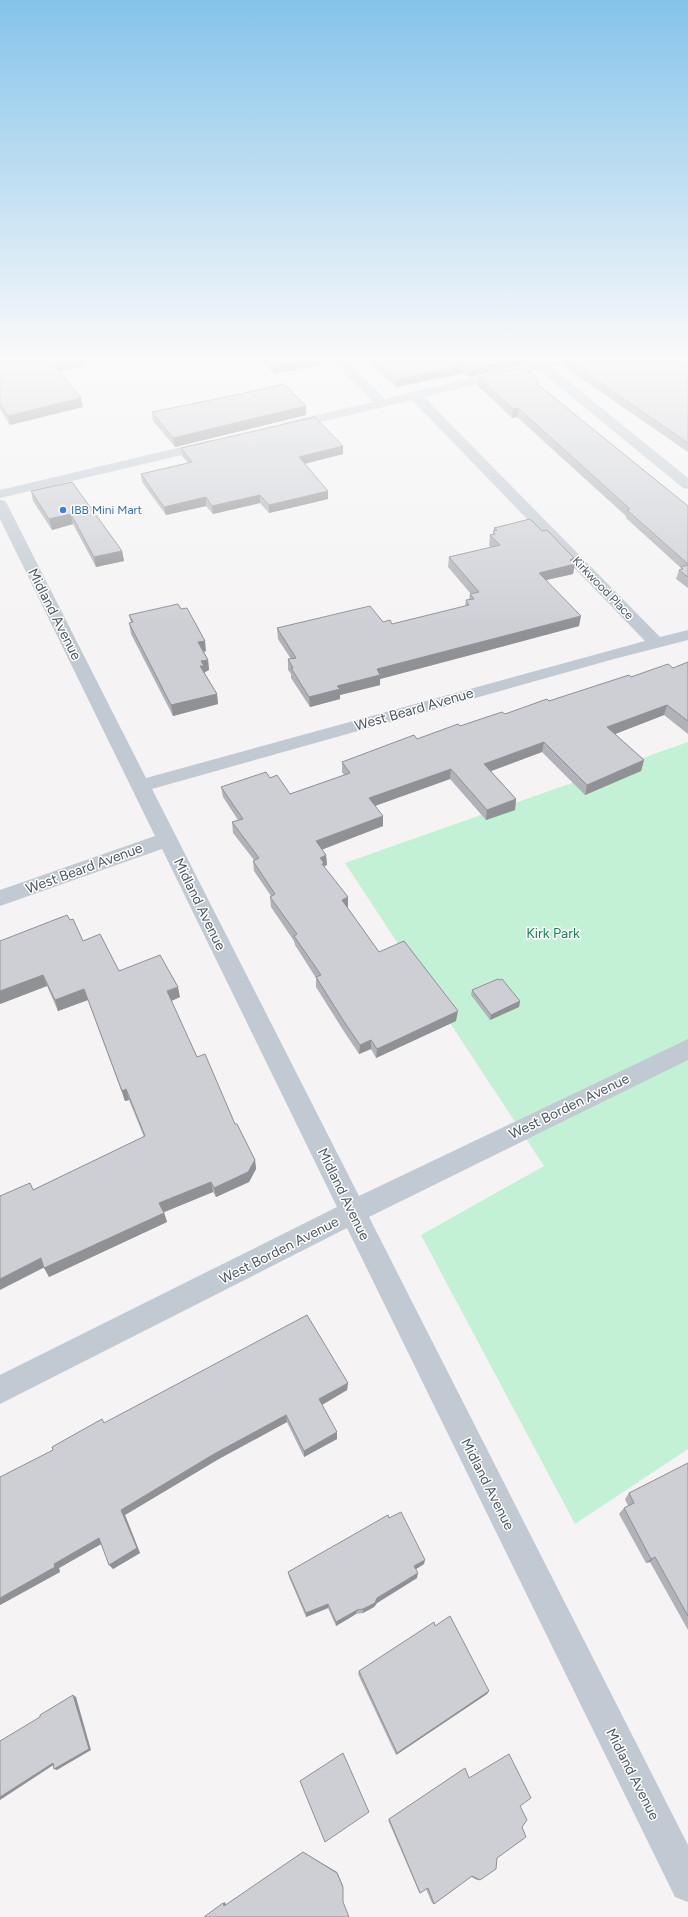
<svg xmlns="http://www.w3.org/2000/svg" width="688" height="1917" font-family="Figtree,sans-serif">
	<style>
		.green { fill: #c3f1d5 }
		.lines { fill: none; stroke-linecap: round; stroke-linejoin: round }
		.minor { fill: #c1cad2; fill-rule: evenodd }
		.wall { fill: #b0b2b7 }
		.shaded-wall { fill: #909195 }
		.building { fill: #cdcfd5; stroke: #909195 }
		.shop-dot { fill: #3f7fe0; stroke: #fff; stroke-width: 1.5 }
		.labels { text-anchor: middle; stroke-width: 3; stroke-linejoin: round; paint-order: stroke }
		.far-shop-label { font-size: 12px; fill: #366cbe; stroke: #fff; text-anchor: start }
		.far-street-label { font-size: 12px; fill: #4a5661; stroke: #fff }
		.street-label { font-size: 14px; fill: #4a5661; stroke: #fff }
		.park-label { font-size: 14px; fill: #17864f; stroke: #fff }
	</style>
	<rect width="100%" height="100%" fill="#f5f3f3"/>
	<polygon class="green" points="688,742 688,1449 575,1524 421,1235 544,1166 345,863"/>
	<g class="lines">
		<g class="minor">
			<polygon points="332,360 345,360 385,399 547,360 570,360 568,363 551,367 688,478 688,489 683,488 539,370 424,397 660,637 688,630 688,640 614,659 152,789 359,1196 688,1039 688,1060 369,1217 688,1845 688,1902 675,1897 347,1228 0,1404 0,1375 337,1207 162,849 0,906 0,890 155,836 0,519 0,500 5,501 7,504 146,778 645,641 412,400 287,430 282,429 280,426 282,423 373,402"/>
			<polygon points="211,440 216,441 218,444 216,447 0,498 0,490"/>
		</g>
	</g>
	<g class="wall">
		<polygon points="0,360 84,360 85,366 59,371 81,398 83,407 10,425 0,409"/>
		<polygon points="260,360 332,360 332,362 274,374"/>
		<polygon points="366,360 528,360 525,364 469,377 464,373 396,387"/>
		<polygon points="563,360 688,360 688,452 563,366"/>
		<polygon points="479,377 538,384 688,506 688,588 676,579 679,570 680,570 681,568 626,518 626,516 517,417 512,418 478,386"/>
		<polygon points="306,406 306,415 175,447 153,421 152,412"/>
		<polygon points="181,448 343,454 305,464 328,499 269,513 260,503 213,514 206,506 166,515 142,482 141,474 188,463 182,456"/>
		<polygon points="72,482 122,551 124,561 96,567 73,524 52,530 33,501 31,491"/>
		<polygon points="494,528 542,531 574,558 573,574 546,580 579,626 380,679 380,685 340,695 340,699 310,707 291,678 291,674 288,670 288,659 291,659 278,639 277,628 383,622 392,624 465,606 466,600 469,600 470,594 471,594 448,567 449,557 491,548 489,545 490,535 493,534"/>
		<polygon points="129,615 206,651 204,652 208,660 209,670 205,672 205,674 217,694 218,704 173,716 131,634 129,623 131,623"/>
		<polygon points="688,662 688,734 664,715 615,734 644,760 641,771 585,795 542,752 491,771 516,799 515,810 486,820 450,779 375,806 383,826 322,849 326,855 327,865 324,866 348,907 347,907 379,952 456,1021 376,1058 371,1049 359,1054 343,1030 316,987 316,978 295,945 294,941 271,907 270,897 271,896 254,871 253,861 254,860 233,833 232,822 238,820 223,797 221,787 270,778 290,794 344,775 342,772 342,762 417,739 505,714 631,677 673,668"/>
		<polygon points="70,920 83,941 119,971 180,997 171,1001 197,1057 235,1124 255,1160 256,1169 249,1182 216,1197 213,1192 164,1212 167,1222 49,1277 33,1190 144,1137 129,1100 125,1101 88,1000 58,1011 47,986 0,1004"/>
		<polygon points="472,990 520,1001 519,1007 490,1020 471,995"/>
		<polygon points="348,1383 347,1390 322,1405 337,1439 304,1457 287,1422 217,1460 125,1515 140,1553 113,1569 101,1544 59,1568 60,1572 0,1605 104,1423"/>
		<polygon points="688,1463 688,1630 650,1562 646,1563 619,1514 624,1508 628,1506 625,1499 629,1493"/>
		<polygon points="389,1518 424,1564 416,1569 417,1578 377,1603 374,1607 363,1613 356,1614 336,1626 328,1608 306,1617 289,1577 288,1572"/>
		<polygon points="435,1626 489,1691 487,1694 396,1755 358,1674 359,1671"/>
		<polygon points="465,1768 469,1778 520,1806 497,1858 480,1880 477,1880 471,1877 434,1904 432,1903 426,1889 420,1893 419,1892 388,1820"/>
	</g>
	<g class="shaded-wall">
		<polygon points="67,360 84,360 85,366 54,372 53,364"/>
		<polygon points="306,360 332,360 332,362 274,374 274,367"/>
		<polygon points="509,360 528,360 525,364 469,377 469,370"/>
		<polygon points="464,365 464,373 396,387 396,380"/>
		<polygon points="81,398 83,407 10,425 8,416"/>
		<polygon points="306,406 306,415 175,447 173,438"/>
		<polygon points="518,408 517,417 512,418 513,409"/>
		<polygon points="343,446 343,454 299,465 299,457"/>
		<polygon points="328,491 328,499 269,513 269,505"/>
		<polygon points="260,495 260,503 213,514 212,506"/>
		<polygon points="206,497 206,506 166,515 164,507"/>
		<polygon points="71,514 73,524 52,530 49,519"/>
		<polygon points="122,551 124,561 96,567 94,557"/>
		<polygon points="574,558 573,565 575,564 573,574 537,582 539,573 570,560"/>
		<polygon points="581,616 579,626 380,679 380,685 340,695 340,699 310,707 309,697 377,669"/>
		<polygon points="205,641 206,651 199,653 198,642"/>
		<polygon points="208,660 209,670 205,672 205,676 200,666 201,661"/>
		<polygon points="217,694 218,704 173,716 171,705"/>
		<polygon points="667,705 664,715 605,738 607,727"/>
		<polygon points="544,742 542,752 483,774 484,764"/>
		<polygon points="644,760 641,771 585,795 587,785"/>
		<polygon points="451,769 450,779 369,808 369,798"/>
		<polygon points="516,799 515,810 486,820 487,810"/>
		<polygon points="383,816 383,826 316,852 316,841"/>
		<polygon points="326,855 327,865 324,866 320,858"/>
		<polygon points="348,897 348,907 342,910 342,900"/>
		<polygon points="43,975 47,986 0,1004 0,991"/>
		<polygon points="178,987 180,997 169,1002 167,991"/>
		<polygon points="84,989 88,1000 58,1011 55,1000"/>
		<polygon points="520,1001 519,1007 490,1020 491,1015"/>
		<polygon points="458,1011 456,1021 376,1058 377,1049"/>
		<polygon points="371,1040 371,1049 359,1054 360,1045"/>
		<polygon points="126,1089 129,1100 125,1101 122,1091"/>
		<polygon points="255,1160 256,1169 249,1182 216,1197 214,1188"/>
		<polygon points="211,1182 213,1192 162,1213 159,1203"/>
		<polygon points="164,1213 167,1222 49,1277 44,1268"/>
		<polygon points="41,1258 45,1267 0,1290 0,1279"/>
		<polygon points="348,1383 347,1390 320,1406 319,1399"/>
		<polygon points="286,1415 287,1422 217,1460 125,1515 140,1553 113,1569 109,1565 121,1510 214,1454"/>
		<polygon points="337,1432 337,1439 304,1457 304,1451"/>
		<polygon points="99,1538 103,1543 59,1568 60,1572 0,1605 0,1598 54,1564"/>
		<polygon points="655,1557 650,1562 646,1563 651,1559"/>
		<polygon points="425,1560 424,1564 413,1571 414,1566"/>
		<polygon points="418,1573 417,1578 377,1603 374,1607 363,1613 363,1609 377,1598"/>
		<polygon points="328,1604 328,1608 306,1617 306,1613"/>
		<polygon points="357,1610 356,1614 336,1626 336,1622"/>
		<polygon points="489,1691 487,1694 396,1755 397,1753"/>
		<polygon points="73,1695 76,1697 91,1750 57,1770 54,1769"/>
		<polygon points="53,1763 55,1764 0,1800 0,1797"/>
		<polygon points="303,1852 337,1872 343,1886"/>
		<polygon points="225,1902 226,1905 224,1906 223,1903"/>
	</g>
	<g class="building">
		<polygon points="0,360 67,360 53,364 81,398 8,416 0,403"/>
		<polygon points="267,360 306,360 274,367"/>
		<polygon points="375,360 509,360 469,370 464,365 396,380"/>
		<polygon points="567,360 688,360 688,443"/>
		<polygon points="523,367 538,380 536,383 688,506 688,564 627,510 630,509 518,408 513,409 479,377"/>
		<polygon points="284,384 306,406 173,438 152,412 240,394"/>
		<polygon points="315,417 343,446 299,457 328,491 269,505 260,495 212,506 206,497 164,507 141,474 192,462 181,448"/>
		<polygon points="72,482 122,551 94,557 71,514 49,519 31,491"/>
		<polygon points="530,519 542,531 547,530 574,558 570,560 575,564 539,573 581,616 377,669 380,675 337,686 340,689 309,697 291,668 293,668 288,659 296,658 277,628 370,606 383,622 390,620 392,624 469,605 466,600 474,599 470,594 479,592 449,557 500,545 490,535 495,534 493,531 497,530 494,528"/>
		<polygon points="688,565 688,577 679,570 683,569 681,567"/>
		<polygon points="178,604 181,609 187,608 205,641 198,642 208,660 201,661 204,666 200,666 217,694 171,705 129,623 133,622 129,615"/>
		<polygon points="688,662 688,721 667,705 607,727 644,760 587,785 544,742 484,764 516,799 487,810 451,769 369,798 383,816 316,841 326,855 320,858 324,863 322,864 348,897 342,900 379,952 404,941 458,1011 377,1049 371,1040 360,1045 343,1020 316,977 321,975 294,936 297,934 270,897 275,894 253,861 259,858 232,822 243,819 221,787 266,772 270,778 277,775 290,794 350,773 342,762 414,735 417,739 458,724 460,726 502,712 505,714 547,699 549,701 629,675 631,677 668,664 673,668"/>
		<polygon points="67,915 70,920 73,919 83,941 100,934 119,971 160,955 178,987 167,991 197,1057 205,1054 235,1124 237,1124 255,1160 248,1172 214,1188 211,1182 159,1203 164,1213 44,1268 41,1258 0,1279 0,1196 30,1183 33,1190 145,1136 126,1089 122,1091 84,989 55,1000 43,975 0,991 0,941"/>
		<polygon points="498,979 500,980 502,979 520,1001 491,1015 472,990"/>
		<polygon points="307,1315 348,1383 319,1399 337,1432 304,1451 286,1415 214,1454 121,1510 137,1548 109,1565 99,1538 54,1564 55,1567 0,1598 0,1477 53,1450 52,1447 102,1419 104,1423"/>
		<polygon points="688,1463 688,1616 655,1557 651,1559 624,1508 634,1503 629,1493"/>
		<polygon points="401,1512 425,1560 414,1566 418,1573 377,1598 375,1603 363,1609 357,1610 336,1622 328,1604 306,1613 288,1572 388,1515 389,1518"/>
		<polygon points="450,1616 489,1691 397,1753 359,1671 434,1622 435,1626"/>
		<polygon points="73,1695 89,1749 54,1769 53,1763 0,1797 0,1741 40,1717 40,1715"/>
		<polygon points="343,1753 369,1812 325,1842 300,1781"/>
		<polygon points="509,1754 531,1798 520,1806 527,1820 522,1827 526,1837 497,1858 496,1869 480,1880 472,1876 434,1904 428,1888 420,1893 389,1819 465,1768 469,1778"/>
		<polygon points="303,1852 337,1873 343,1887 343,1902 349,1917 204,1917 223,1903 224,1906"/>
	</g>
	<linearGradient id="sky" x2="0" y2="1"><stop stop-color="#85c3ea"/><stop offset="0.57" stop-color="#fafafa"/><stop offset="1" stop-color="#fafafa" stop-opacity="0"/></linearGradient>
	<rect width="688" height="629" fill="url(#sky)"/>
	<circle class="shop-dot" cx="63" cy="510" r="4"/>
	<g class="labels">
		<g class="far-shop-label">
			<text x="71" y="514">IBB Mini Mart</text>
		</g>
		<g class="far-street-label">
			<text transform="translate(603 588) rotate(46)" y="4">Kirkwood Place</text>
		</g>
		<g class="street-label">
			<text transform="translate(55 614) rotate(63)" y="5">Midland Avenue</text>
			<text transform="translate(414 709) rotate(-16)" y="5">West Beard Avenue</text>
			<text transform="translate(84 868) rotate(-20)" y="5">West Beard Avenue</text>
			<text transform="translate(200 904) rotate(64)" y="5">Midland Avenue</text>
			<text transform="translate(569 1106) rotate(-26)" y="5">West Borden Avenue</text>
			<text transform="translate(344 1194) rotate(64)" y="5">Midland Avenue</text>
			<text transform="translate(279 1250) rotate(-27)" y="5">West Borden Avenue</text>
			<text transform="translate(488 1484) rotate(63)" y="5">Midland Avenue</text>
			<text transform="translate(633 1774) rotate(63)" y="5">Midland Avenue</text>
		</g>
		<g class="park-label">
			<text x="553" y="938">Kirk Park</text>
		</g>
	</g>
</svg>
